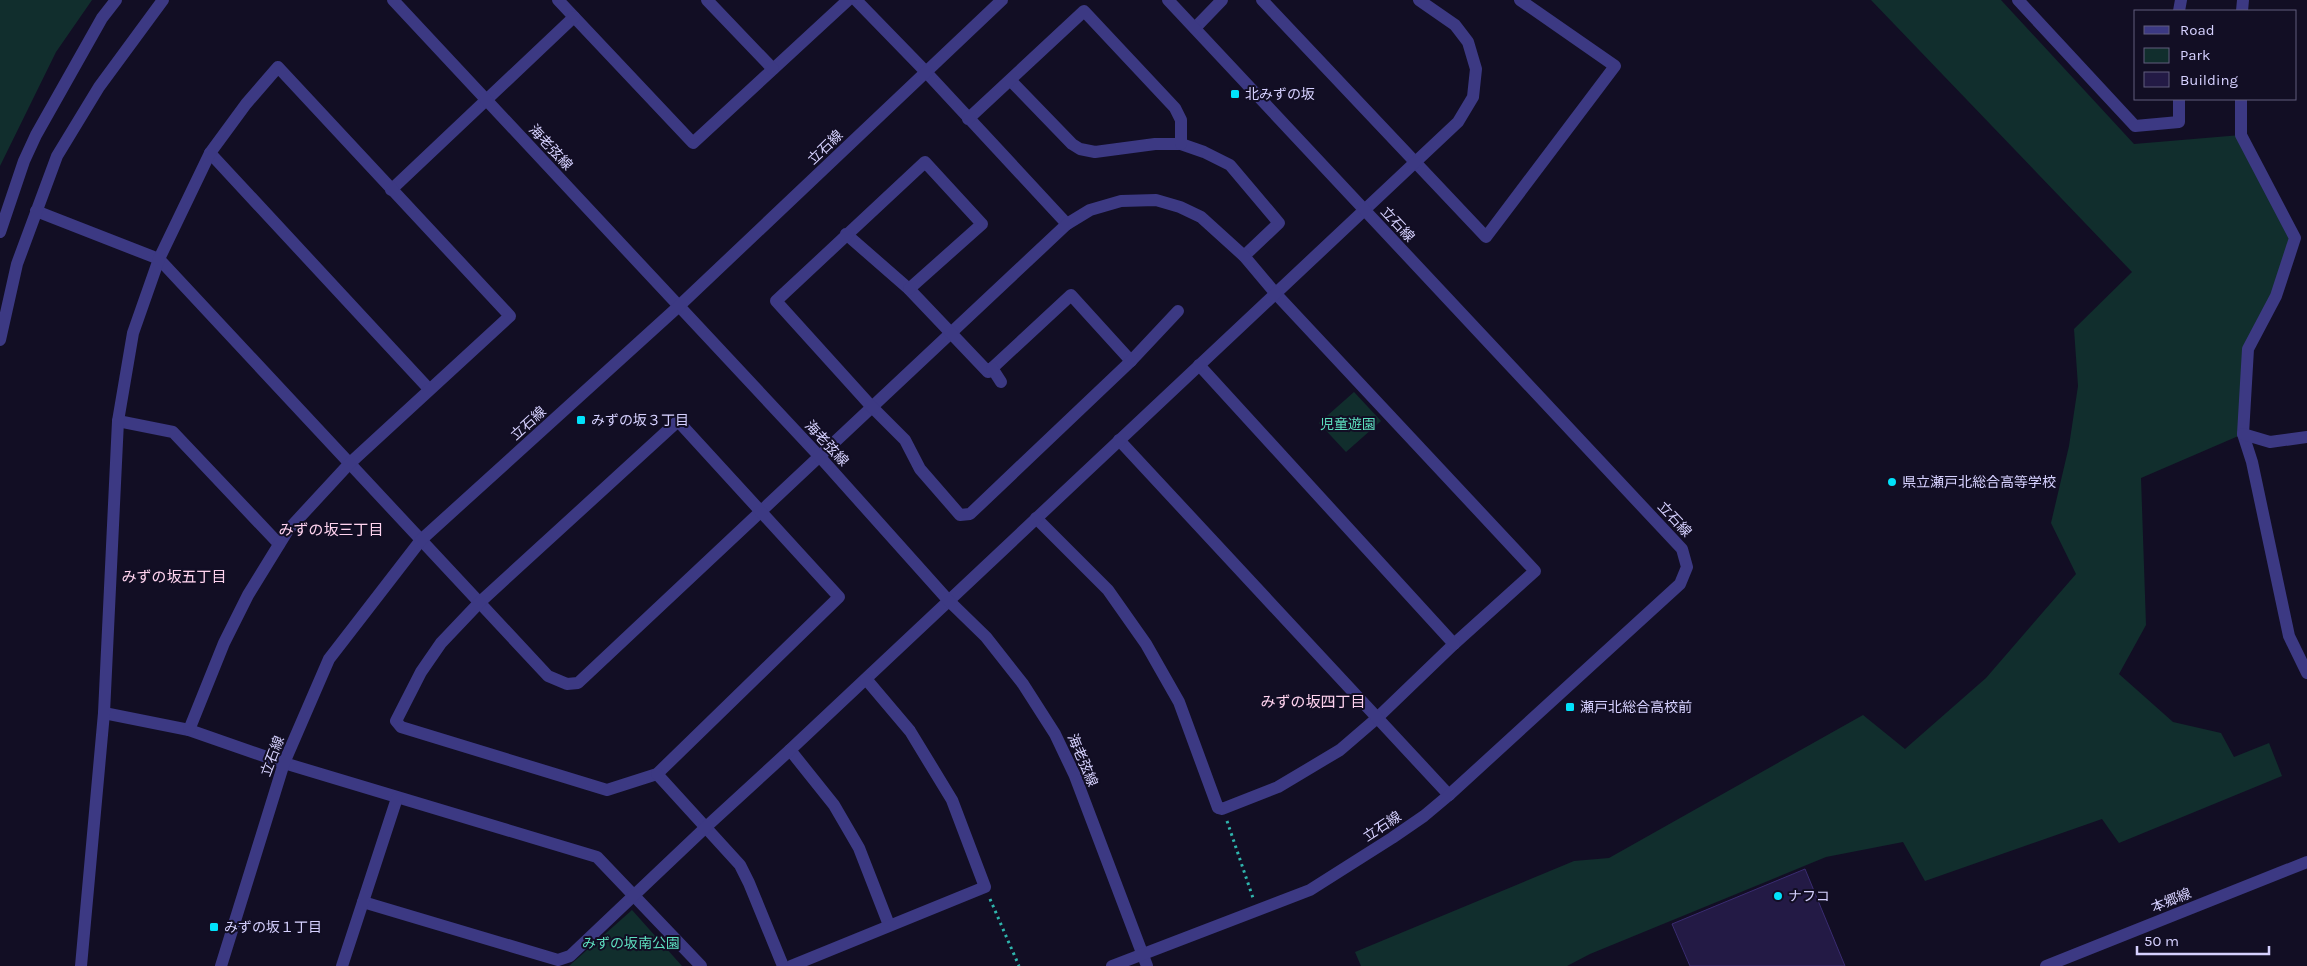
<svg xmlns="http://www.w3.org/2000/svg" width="2307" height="966" font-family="Karla,'Noto Sans JP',sans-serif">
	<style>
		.green { fill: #112e2d }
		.building { fill: #231a45; stroke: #3a2c71 }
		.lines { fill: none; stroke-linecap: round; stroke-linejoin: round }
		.path { stroke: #2fb5ad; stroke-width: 3; stroke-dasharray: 2.5 4; stroke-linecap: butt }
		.minor { stroke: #3c3983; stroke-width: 12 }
		.tertiary { stroke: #3c3983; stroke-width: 12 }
		.poi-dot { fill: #01e2fb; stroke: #120e24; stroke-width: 2 }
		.labels { text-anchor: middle; stroke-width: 4; stroke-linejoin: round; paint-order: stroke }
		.poi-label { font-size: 14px; fill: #d6d1ff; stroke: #120e24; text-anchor: start }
		.street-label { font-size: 14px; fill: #d6d1ff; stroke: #120e24 }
		.park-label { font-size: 14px; fill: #5ddfbf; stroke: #120e24 }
		.neighbourhood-label { font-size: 15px; fill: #ffd3ef; stroke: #120e24 }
	</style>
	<rect width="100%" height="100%" fill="#120e24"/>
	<g class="green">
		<polygon points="0,0 92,0 56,52 0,166"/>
		<polygon points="1871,0 2001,0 2134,144 2241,135 2295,238 2248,349 2243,434 2141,478 2146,625 2119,674 2173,722 2221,733 2234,757 2269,743 2282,776 2119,843 2102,819 1925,881 1903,842 1826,857 1590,954 1567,966 1361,966 1355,952 1574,861 1609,858 1863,715 1905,749 1986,678 2076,574 2051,523 2069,446 2078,386 2074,329 2132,272"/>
		<polygon points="1354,392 1381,421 1346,452 1319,423"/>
		<polygon points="632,910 682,966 569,966"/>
	</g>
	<polygon class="building" points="1805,869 1845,966 1690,966 1672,924"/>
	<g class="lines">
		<g class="path">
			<polyline points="1227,821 1253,898"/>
			<polyline points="990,899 1019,966"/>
		</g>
		<g class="minor">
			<polyline points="558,0 693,143 848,0"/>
			<polyline points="707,0 773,69"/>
			<polyline points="856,0 926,72 1067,224"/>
			<polyline points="1262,0 1486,237 1615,66 1520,0"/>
			<polyline points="2018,0 2135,126 2179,122 2179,99"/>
			<polyline points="2179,11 2181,0"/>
			<polyline points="2242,11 2243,0"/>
			<polyline points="1195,28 1222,0"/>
			<polyline points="1011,81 1072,144 1080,149 1095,152 1155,144 1181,144 1204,152 1230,165 1279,223 1244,256"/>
			<polyline points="2241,99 2241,135 2295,238 2276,296 2248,349 2243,434 2252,462 2289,636 2307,673"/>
			<polyline points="968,119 1084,11 1175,108 1181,120 1181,144"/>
			<polyline points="210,153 429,389"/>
			<polyline points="391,190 574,17"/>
			<polyline points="36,211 159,259 548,676 567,684 578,683 1067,224 1090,210 1121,201 1156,200 1180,207 1201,217 1244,256 1276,294 1535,571 1454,644 1376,719 1340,750 1278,787 1222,809 1218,808 1179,702 1146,644 1108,590 1036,518"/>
			<polyline points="0,232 24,161 36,135 102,18 116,0"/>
			<polyline points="846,234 909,289 988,372 1071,295 1131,361"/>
			<polyline points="909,289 982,224 925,162 776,301 871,406 905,440 920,469 960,515 970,514 1131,361 1178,311"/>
			<polyline points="0,340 17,264 57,156 99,87 163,0"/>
			<polyline points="1199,365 1454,644"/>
			<polyline points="992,368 1001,382"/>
			<polyline points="118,421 173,432 279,544"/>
			<polygon points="678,421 839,597 657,774 607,790 401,727 396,721 421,672 441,643 479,603"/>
			<polyline points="2243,434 2270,442 2307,437"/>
			<polyline points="1119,440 1449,795"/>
			<polyline points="104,713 189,730 284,763 597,857 701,966"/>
			<polyline points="790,750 834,805 859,848 889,925"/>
			<polyline points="657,774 740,865 749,883 783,966"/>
			<polyline points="363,902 558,960 570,956 706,827 790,750 1458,122 1473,97 1476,69 1468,42 1455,25 1419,0"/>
			<polyline points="81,966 104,713 118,421 133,333 159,259 210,153 246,104 278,67 510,316 349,464 288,530 248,595 224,643 189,730"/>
			<polyline points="342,966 397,798"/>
			<polyline points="791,966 985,887 952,800 910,731 866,679"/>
		</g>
		<g class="tertiary">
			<polyline points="393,0 820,457 948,600 986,637 1023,684 1055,734 1075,776 1147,966"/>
			<polyline points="221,966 284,763 329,659 421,540 679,306 1002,0"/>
			<polyline points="1112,966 1310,890 1392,838 1424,816 1449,795 1680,584 1687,567 1682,549 1168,0"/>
			<polyline points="2046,966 2307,862"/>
		</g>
	</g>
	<g class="poi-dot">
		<rect x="1230" y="89" width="10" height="10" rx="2.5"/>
		<rect x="576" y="415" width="10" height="10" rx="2.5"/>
		<circle cx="1892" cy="482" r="5"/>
		<rect x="1565" y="702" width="10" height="10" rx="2.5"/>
		<circle cx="1778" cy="896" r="5"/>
		<rect x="209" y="922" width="10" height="10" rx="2.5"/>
	</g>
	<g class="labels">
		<g class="poi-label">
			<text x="1245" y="99">北みずの坂</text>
			<text x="591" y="425">みずの坂３丁目</text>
			<text x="1902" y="487">県立瀬戸北総合高等学校</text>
			<text x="1580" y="712">瀬戸北総合高校前</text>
			<text x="1788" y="901">ナフコ</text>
			<text x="224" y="932">みずの坂１丁目</text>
		</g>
		<g class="street-label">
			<text transform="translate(551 147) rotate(47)" y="5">海老弦線</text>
			<text transform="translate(825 147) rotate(-44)" y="5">立石線</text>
			<text transform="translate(1398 224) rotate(47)" y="5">立石線</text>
			<text transform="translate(528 423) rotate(-42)" y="5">立石線</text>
			<text transform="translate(827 443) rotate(47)" y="5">海老弦線</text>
			<text transform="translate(1675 519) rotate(47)" y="5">立石線</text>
			<text transform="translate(272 756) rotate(-69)" y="5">立石線</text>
			<text transform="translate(1083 760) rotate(67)" y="5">海老弦線</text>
			<text transform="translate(1382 826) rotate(-33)" y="5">立石線</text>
			<text transform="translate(2171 900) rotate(-22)" y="5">本郷線</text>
		</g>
		<g class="park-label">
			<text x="1348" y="429">児童遊園</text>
			<text x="631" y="948">みずの坂南公園</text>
		</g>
		<g class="neighbourhood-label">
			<text x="331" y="535">みずの坂三丁目</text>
			<text x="174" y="582">みずの坂五丁目</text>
			<text x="1313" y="707">みずの坂四丁目</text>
		</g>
	</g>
	<rect x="2134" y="10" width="162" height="90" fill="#120e24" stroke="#605c7c"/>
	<rect x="2144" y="26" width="25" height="8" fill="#3c3983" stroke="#605c7c"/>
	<text x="2180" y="35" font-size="15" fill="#d6d1ff">Road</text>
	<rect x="2144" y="48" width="25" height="15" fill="#112e2d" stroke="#605c7c"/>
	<text x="2180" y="60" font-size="15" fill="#d6d1ff">Park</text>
	<rect x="2144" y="72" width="25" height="15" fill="#231a45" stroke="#605c7c"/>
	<text x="2180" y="85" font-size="15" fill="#d6d1ff">Building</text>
	<path d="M2137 946v8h132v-8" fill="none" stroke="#d6d1ff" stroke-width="2.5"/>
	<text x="2144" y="946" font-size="15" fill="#d6d1ff" stroke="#120e24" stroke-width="4" paint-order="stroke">50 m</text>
</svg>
